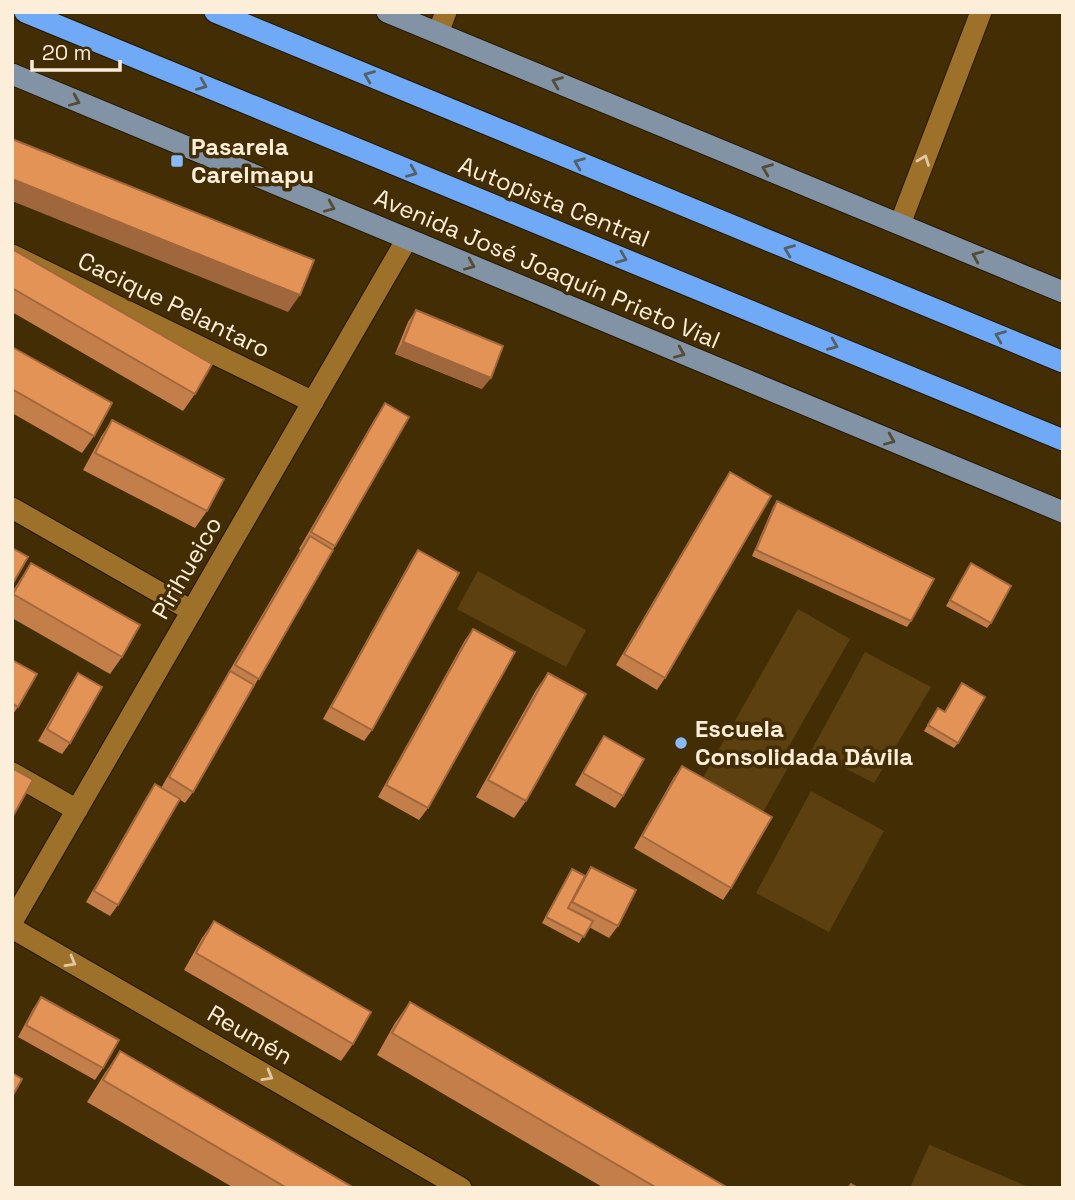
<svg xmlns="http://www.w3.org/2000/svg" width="1075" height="1200" font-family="'Space Grotesk',sans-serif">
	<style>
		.green { fill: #5d400f }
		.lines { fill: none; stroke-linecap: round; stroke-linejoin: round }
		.minor-casing { stroke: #241702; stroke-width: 23 }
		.major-casing { stroke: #241702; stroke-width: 23 }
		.highway-casing { stroke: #241702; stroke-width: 23 }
		.minor { stroke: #9d7129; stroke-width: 21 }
		.major { stroke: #8293a5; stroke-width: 21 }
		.highway { stroke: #70aaf7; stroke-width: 21 }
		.wall { fill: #c47e4a }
		.shaded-wall { fill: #a0673c }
		.building { fill: #e49356; stroke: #a0673c; stroke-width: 2 }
		.oneway { stroke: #555f66 }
		.oneway2 { stroke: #564c35 }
		.oneway3 { stroke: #e0c8a5 }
		.poi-dot { fill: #89bafc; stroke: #432d05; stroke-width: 2.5 }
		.labels { text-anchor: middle; stroke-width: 7; stroke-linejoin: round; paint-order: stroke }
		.poi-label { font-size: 24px; font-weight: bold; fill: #fdeeda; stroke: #432d05; text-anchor: start }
		.street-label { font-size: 24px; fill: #fdeeda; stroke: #432d05 }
	</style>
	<rect width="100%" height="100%" fill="#432d05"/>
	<g class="green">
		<polygon points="478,571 586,630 566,667 457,609"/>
		<polygon points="798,609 850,639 785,753 791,762 756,825 696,790"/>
		<polygon points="865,652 931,687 874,783 811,751"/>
		<polygon points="811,791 884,831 829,932 756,893"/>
		<polygon points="929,1145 930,1145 1031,1188 910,1188"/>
	</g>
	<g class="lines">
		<g class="minor-casing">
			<g id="minor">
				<polyline points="438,33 446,12"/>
				<polyline points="900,224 981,12"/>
				<polyline points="12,255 313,402"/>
				<polyline points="12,508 192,611"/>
				<polyline points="12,773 77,810"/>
				<polyline points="12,922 407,239"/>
				<polyline points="12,928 461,1188"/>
			</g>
		</g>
		<g class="major-casing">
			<g id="major">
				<polyline points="387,12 1063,292"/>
				<polyline points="12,74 1063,512"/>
			</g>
		</g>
		<g class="highway-casing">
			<g id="highway">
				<polyline points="25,12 1063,440"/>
				<polyline points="215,12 1063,362"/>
			</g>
		</g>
		<use href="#minor" class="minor"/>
		<use href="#major" class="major"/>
		<use href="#highway" class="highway"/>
	</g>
	<g class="wall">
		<polygon points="12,249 195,394 183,411 12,312"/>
		<polygon points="416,310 482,389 395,354 408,322"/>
		<polygon points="12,347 94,436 82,453 12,413"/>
		<polygon points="385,403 335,546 193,792 185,803 179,799 118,905 110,916 86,902 147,796 155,784 161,788 300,550 299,549 374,420"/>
		<polygon points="112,420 207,511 195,528 83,470 101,437"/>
		<polygon points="730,472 665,678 657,690 616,665 722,484"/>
		<polygon points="777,501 911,621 907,627 752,556 773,507"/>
		<polygon points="418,550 372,730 364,741 323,719 410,562"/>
		<polygon points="31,563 122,657 110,674 12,618 12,592"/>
		<polygon points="971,563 991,623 987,628 946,606"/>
		<polygon points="473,629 428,808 419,820 378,797 465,640"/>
		<polygon points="12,660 18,707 12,715"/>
		<polygon points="78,673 70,743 62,754 38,741 70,685"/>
		<polygon points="548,673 526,801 514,818 476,797 536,690"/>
		<polygon points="962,683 958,743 954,748 924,731 938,708 944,712"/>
		<polygon points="604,736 623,796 615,808 575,785 596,748"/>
		<polygon points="682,766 731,888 723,900 634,848 674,777"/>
		<polygon points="591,867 618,926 609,938 589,927 579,943 542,923 572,869 585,876"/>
		<polygon points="214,921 353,1044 341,1061 184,970 202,938"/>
		<polygon points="41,997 103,1068 95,1080 18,1037 33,1009"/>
		<polygon points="410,1002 728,1188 604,1188 377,1055 395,1023"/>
		<polygon points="120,1051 354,1188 234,1188 87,1102 105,1073"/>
	</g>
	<g class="shaded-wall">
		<polygon points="12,179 300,295 288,312 12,201"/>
		<polygon points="403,342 491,378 482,389 395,354"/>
	</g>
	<g class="building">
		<polygon points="12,139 314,260 300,295 12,179"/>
		<polygon points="12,249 212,364 195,394 12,288"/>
		<polygon points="416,310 503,346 491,378 403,342"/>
		<polygon points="12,347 112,403 94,436 12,389"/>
		<polygon points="385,403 409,417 335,546 311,532"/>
		<polygon points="112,420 224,479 207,511 95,453"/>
		<polygon points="730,472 771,496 665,678 624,654"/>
		<polygon points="777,501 934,579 911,621 756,550"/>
		<polygon points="310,536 333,550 259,679 235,665"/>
		<polygon points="12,548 28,557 12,585"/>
		<polygon points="418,550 459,573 372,730 331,707"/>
		<polygon points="31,563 140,625 122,657 13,594"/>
		<polygon points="971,563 1011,586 991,623 950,600"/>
		<polygon points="473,629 515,652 428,808 386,785"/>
		<polygon points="12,660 37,674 18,707 12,703"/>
		<polygon points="230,671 254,685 193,792 169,777"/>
		<polygon points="78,673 102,687 70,743 47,729"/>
		<polygon points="548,673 586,694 526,801 488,780"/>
		<polygon points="962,683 985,697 958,743 928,725 938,708 945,712"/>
		<polygon points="604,736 644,759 623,796 583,773"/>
		<polygon points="682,766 772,817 731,888 642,836"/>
		<polygon points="12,768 33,780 12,818"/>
		<polygon points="155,784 180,799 118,905 94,891"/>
		<polygon points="591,867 636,890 618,926 572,902"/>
		<polygon points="572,869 585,876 568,908 593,921 584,937 546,917"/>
		<polygon points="214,921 371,1012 353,1044 196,953"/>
		<polygon points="41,997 119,1040 103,1068 26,1025"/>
		<polygon points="410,1002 728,1188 657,1188 392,1033"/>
		<polygon points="120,1051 354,1188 287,1188 103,1080"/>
		<polygon points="12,1073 22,1079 12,1097"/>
		<polygon points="851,1184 858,1188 848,1188"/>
	</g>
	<defs><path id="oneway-chevron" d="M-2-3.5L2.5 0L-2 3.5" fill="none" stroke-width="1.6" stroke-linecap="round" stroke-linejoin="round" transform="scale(1.75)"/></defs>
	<g class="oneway">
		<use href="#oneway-chevron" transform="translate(369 76) rotate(-158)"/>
		<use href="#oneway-chevron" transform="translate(202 85) rotate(22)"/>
		<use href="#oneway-chevron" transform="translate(579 163) rotate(-158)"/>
		<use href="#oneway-chevron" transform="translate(412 172) rotate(22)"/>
		<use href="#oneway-chevron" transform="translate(789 250) rotate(-158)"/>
		<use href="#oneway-chevron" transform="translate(622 258) rotate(22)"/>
		<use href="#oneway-chevron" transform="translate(1000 336) rotate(-158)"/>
		<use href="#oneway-chevron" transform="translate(833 345) rotate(22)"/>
	</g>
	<g class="oneway2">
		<use href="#oneway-chevron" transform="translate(557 82) rotate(-158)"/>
		<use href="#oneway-chevron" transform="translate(75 101) rotate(23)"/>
		<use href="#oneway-chevron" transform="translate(767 169) rotate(-158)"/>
		<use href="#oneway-chevron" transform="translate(330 207) rotate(23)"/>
		<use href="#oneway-chevron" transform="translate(977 256) rotate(-157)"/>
		<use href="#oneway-chevron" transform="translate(470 265) rotate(23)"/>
		<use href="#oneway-chevron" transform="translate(680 353) rotate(23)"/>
		<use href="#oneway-chevron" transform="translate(890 440) rotate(23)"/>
	</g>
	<g class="oneway3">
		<use href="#oneway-chevron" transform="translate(924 160) rotate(-69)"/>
		<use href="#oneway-chevron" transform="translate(71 962) rotate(30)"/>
		<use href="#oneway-chevron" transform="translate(268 1076) rotate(30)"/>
	</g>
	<g class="poi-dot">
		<rect x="170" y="154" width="14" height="14" rx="3.5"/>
		<circle cx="681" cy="743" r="7"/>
	</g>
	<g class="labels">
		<g class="poi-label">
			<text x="191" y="155">Pasarela<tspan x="191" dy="28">Carelmapu</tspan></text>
			<text x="695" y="737">Escuela<tspan x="695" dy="28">Consolidada Dávila</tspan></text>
		</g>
		<g class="street-label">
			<text transform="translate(554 202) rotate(22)" y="8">Autopista Central</text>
			<text transform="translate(547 269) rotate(23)" y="8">Avenida José Joaquín Prieto Vial</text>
			<text transform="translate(174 305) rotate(26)" y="8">Cacique Pelantaro</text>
			<text transform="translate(187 568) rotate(-60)" y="8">Pirihueico</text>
			<text transform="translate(250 1035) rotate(30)" y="8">Reumén</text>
		</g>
	</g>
	<rect width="1075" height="1200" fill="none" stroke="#fdeeda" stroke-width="28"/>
	<path d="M32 60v10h88v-10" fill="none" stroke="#fdeeda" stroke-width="3.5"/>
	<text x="42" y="60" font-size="21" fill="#fdeeda" stroke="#432d05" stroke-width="5" paint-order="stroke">20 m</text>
</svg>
